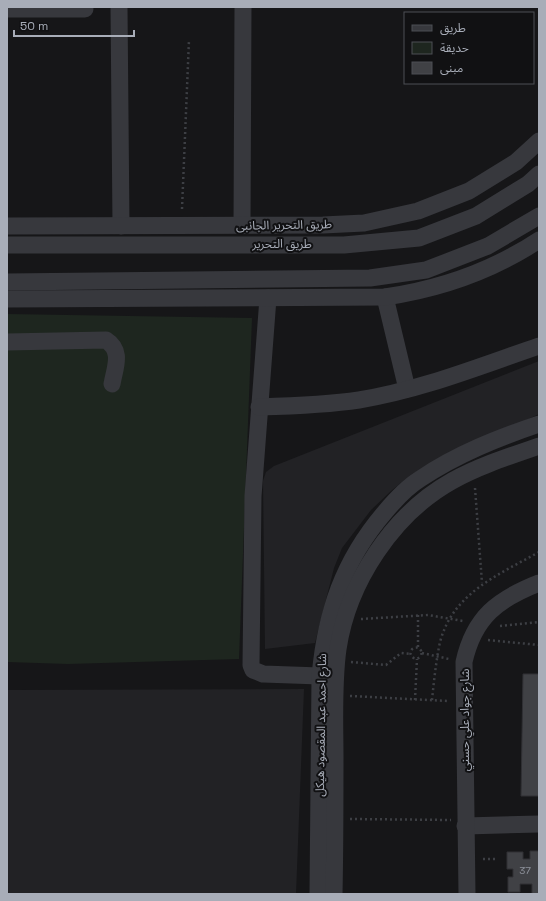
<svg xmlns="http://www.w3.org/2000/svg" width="546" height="901" font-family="'Space Grotesk','Noto Sans Arabic',sans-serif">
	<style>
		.built { fill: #222225 }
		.green { fill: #1e261f }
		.building { fill: #404145; stroke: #303034 }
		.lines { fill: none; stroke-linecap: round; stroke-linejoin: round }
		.path { stroke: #3d3f44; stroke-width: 2.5; stroke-dasharray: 2 3; stroke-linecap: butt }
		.minor { stroke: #37383d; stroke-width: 17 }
		.labels { text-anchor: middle; stroke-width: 4; stroke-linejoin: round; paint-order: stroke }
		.number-label { font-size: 10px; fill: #8e929b }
		.street-label { font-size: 12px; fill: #a8adb8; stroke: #111113 }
	</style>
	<rect width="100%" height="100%" fill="#161618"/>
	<g class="built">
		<polygon points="539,361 539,414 412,474 391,491 371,510 342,548 334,568 315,643 265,649 263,481 266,472 274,466"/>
		<polygon points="304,689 296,894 7,894 7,690"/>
	</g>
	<polygon class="green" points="7,314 252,318 239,659 68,664 7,662"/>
	<g class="building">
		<polygon points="523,674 539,674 539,796 521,796"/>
		<polygon points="530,851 539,851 539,894 532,894 532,884 520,884 520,892 508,892 508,877 513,877 513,869 507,869 507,852 523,852 523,859 530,859"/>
	</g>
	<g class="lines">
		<g class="path">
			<polyline points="182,209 189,40"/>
			<polyline points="475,488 482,583"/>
			<polyline points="418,615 418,647"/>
			<polyline points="361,619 428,615 463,621"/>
			<polyline points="500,626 539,622"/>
			<polyline points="488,640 539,645"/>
			<circle cx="416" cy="653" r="5.5"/>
			<polyline points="422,653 449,659"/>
			<polyline points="351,662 386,665 401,653 411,654"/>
			<polyline points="350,696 448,701"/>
			<polyline points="415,700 417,659"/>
			<path d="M432 700C434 681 436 661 440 642 453 593 498 575 539 552"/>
			<polyline points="350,819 451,820"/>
			<polyline points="483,859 498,859"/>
		</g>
		<g class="minor">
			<polyline points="119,7 121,226"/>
			<polyline points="7,9 85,9"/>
			<polyline points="242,225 243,7"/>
			<polyline points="7,226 323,225 364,223 418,211 469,191 516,162 539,141"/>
			<polyline points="7,245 344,245 419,238 476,216 528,184 539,174"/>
			<polyline points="7,282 370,278 426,270 488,246 539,216"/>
			<polyline points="385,297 407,389"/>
			<polyline points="268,298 253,496 251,665 253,670 263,674 320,676"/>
			<path d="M7 299 385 297C440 289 492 271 539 240"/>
			<path d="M7 342 106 340C123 351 115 367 112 384"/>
			<path d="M259 407C293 406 326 405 359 400 421 390 480 366 539 346"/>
			<polyline points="465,826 539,824"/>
			<path d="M318 894 320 676C326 612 343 561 385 512 395 500 407 487 420 479 457 454 498 438 539 424"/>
			<path d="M334 894C335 849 335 803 335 758 335 722 333 685 338 649 348 582 393 514 452 481 479 466 510 456 539 446"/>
			<path d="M467 894 464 662C474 617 498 599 539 583"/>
		</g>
	</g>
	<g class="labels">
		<g class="number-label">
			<text x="525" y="874">37</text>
		</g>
		<g class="street-label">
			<text transform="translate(284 225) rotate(-1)" y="4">طريق التحرير الجانبى</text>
			<text x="282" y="248">طريق التحرير</text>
			<text transform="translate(465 720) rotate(-90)" y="4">شارع جواد علي حسني</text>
			<text transform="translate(321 725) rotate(-89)" y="4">شارع احمد عبد المقصود هيكل</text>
		</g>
	</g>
	<rect width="546" height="901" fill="none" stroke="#a8adb8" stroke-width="16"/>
	<rect x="404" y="12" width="130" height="72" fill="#111113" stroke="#4d4f55"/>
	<rect x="412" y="25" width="20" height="6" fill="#37383d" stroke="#4d4f55"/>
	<text x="440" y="32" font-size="12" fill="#a8adb8">طريق</text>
	<rect x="412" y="42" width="20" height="12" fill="#1e261f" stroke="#4d4f55"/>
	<text x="440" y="52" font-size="12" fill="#a8adb8">حديقة</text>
	<rect x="412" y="62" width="20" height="12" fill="#404145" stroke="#4d4f55"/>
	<text x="440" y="72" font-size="12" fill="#a8adb8">مبنى</text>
	<path d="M14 30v6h120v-6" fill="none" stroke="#a8adb8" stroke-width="2"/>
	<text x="20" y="30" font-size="12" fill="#a8adb8" stroke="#111113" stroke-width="3" paint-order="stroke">50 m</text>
</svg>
